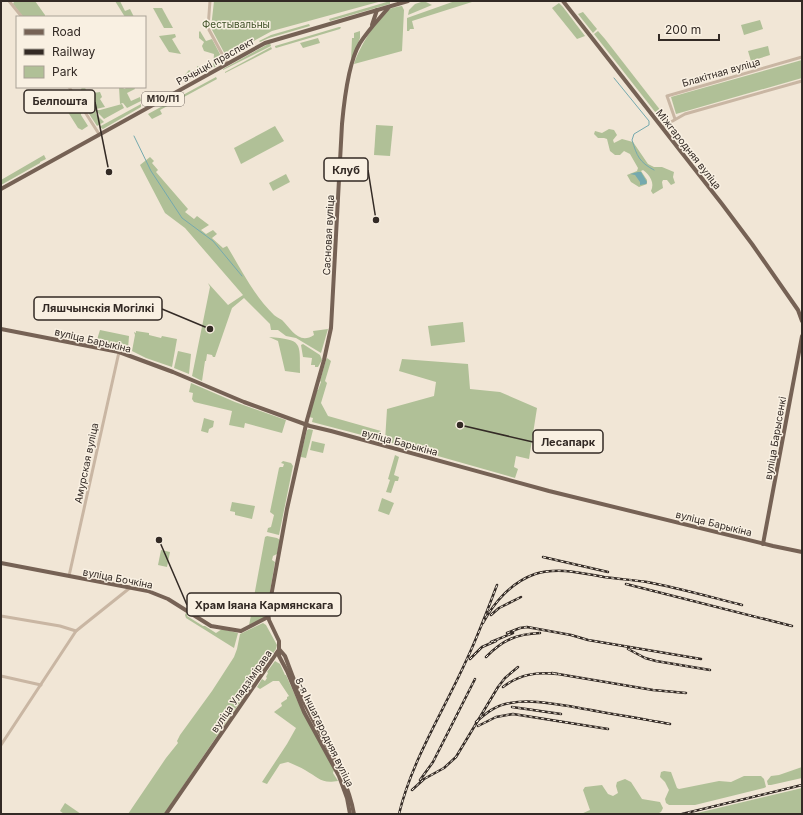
<svg xmlns="http://www.w3.org/2000/svg" width="803" height="815" font-family="Inter,sans-serif">
	<style>
		.green { fill: #b0c097 }
		.water { fill: #75a9ae }
		.lines { fill: none; stroke-linecap: round; stroke-linejoin: round }
		.stream { stroke: #75a9ae; stroke-width: 1 }
		.minor { stroke: #c9b6a3; stroke-width: 3 }
		.major { stroke: #766255; stroke-width: 4 }
		.rail-casing { stroke: #332a25; stroke-width: 2.5 }
		.rail { stroke: #f9f0e2; stroke-width: 1; stroke-dasharray: 3; stroke-linecap: butt }
		.labels { text-anchor: middle; stroke-width: 3; stroke-linejoin: round; paint-order: stroke }
		.shield { fill: #f9f0e2; stroke: #6e655e; stroke-width: 1 }
		.shield-label { font-size: 9px; font-weight: bold; fill: #332a25 }
		.park-label { font-size: 10px; fill: #405228; stroke: #f9f0e2 }
		.street-label { font-size: 10px; fill: #332a25; stroke: #f9f0e2 }
		.leader { fill: none; stroke: #332a25; stroke-width: 1.5 }
		.callout-dot { fill: #332a25; stroke: #f9f0e2; stroke-width: 1.5 }
		.callout { fill: #f9f0e2; stroke: #332a25; stroke-width: 1.5 }
		.callout-label { font-size: 11px; text-anchor: middle; font-weight: bold; fill: #332a25 }
	</style>
	<rect width="100%" height="100%" fill="#f1e6d6"/>
	<g class="green">
		<polygon points="16,1 35,1 45,15 45,17 23,17 13,4 14,2"/>
		<polygon points="115,1 120,1 125,11 130,9 134,17 125,17"/>
		<polygon points="214,1 382,1 272,31 226,56 211,28"/>
		<polygon points="390,1 390,4 330,21 329,19"/>
		<polygon points="424,1 432,5 408,15 409,10 415,4"/>
		<polygon points="455,1 472,2 412,21 414,29 410,29 409,31 407,31 407,18"/>
		<polygon points="559,3 563,7 585,36 577,39 552,8"/>
		<path d="M402 6 404 10 402 51 354 64C358 50 377 17 390 9 393 7 398 7 402 6Z"/>
		<polygon points="153,8 162,8 173,28 164,28"/>
		<polygon points="583,12 597,29 593,33 578,14"/>
		<polygon points="760,20 763,29 744,35 741,25"/>
		<polygon points="309,24 310,26 269,38 260,42 259,41 271,35"/>
		<polygon points="339,27 341,27 340,29 276,48 275,47 275,46"/>
		<polygon points="200,31 206,41 212,39 222,58 221,63 213,68 214,54 204,51 202,46 204,42 199,38 199,32"/>
		<polygon points="360,31 360,38 351,61 352,38 354,38 354,33"/>
		<polygon points="598,31 605,39 668,120 663,122 594,34"/>
		<polygon points="175,34 176,37 172,39 181,54 169,52 159,36"/>
		<polygon points="318,38 320,43 303,48 300,43"/>
		<polygon points="270,43 271,46 223,70 223,69"/>
		<polygon points="768,46 770,55 751,61 748,51"/>
		<polygon points="271,47 272,49 225,73 225,72"/>
		<polygon points="802,60 802,78 676,114 671,97"/>
		<polygon points="197,66 208,70 186,81 183,77 189,70 192,72 197,69"/>
		<polygon points="216,77 217,79 160,110 162,114 152,119 148,114"/>
		<polygon points="82,87 85,87 87,94 100,92 102,97 100,99 105,107 96,109 96,110 100,110 122,104 124,108 104,119 96,111 96,114 104,122 97,126 78,97"/>
		<polygon points="119,87 123,87 124,89 128,87 134,87 135,89 127,93 131,101 140,97 141,101 127,108 123,103 120,104"/>
		<polygon points="73,96 81,108 81,115 88,126 82,130 78,128 66,109 66,98"/>
		<polygon points="141,104 141,107 103,129 99,127"/>
		<polygon points="376,125 393,126 390,156 374,155"/>
		<polygon points="275,126 284,141 241,164 234,148"/>
		<path d="M609 129 614 130 617 135 613 140 614 143 622 139 633 142 648 164 654 167H662L674 172 673 177 675 183 671 185 667 180H663L662 182 663 188 653 194 651 191C655 183 650 175 643 170L641 171 647 180V184L639 187 631 182 627 175 637 171 638 168 630 154 624 151 620 155H615L610 151 607 139 604 138H598L594 134 595 131 602 133Z"/>
		<polygon points="44,155 46,159 40,162 40,163 1,185 1,180"/>
		<path d="M150 157 154 161 152 163 158 170 156 172 188 209 185 212 194 219 197 216 209 225 201 230 206 234 213 230 217 234 212 238 213 239 223 248 227 246C241 269 254 296 274 315 276 317 279 318 282 320 291 329 299 345 314 335L313 331 328 329 321 353 296 338 286 336 278 330H271L270 324 244 298 232 308 215 357H213L212 355 207 354 206 361H205L202 381 192 376 210 287 208 283 228 305 243 295 185 228 165 213 140 165Z"/>
		<polygon points="286,174 290,182 273,191 269,183"/>
		<polygon points="463,322 465,342 431,346 428,326"/>
		<polygon points="100,330 129,336 128,349 96,343"/>
		<polygon points="136,331 149,333 149,335 161,338 162,336 177,339 172,367 146,358 132,351 135,335 134,332 136,333"/>
		<path d="M269 337C302 340 300 341 300 373L285 371 278 341Z"/>
		<polygon points="303,344 320,355 322,360 318,367 315,367 315,365 311,365 312,358 303,357 301,345"/>
		<polygon points="178,351 191,354 189,374 174,368"/>
		<polygon points="327,358 331,361 325,381 327,383 321,403 328,416 381,431 380,438 377,439 312,422 313,418 309,417 317,390 318,390 321,382 320,381 326,360"/>
		<polygon points="402,359 468,364 470,389 500,392 537,408 529,459 516,456 514,467 518,469 515,478 385,441 387,409 434,396 436,382 399,371"/>
		<polygon points="191,383 235,402 286,420 282,433 245,423 244,428 229,425 232,411 194,402 192,399 193,393 189,392"/>
		<polygon points="204,418 214,421 213,427 209,429 208,433 201,431"/>
		<polygon points="309,429 313,430 306,458 301,457 301,454 307,430"/>
		<polygon points="312,441 325,444 323,453 310,450"/>
		<polygon points="395,455 399,457 394,475 399,477 398,481 395,481 391,493 386,492 390,480 388,479"/>
		<polygon points="283,461 291,463 293,466 279,535 267,532 268,528 271,527 274,515 270,512 279,468 280,467 283,467 284,464 281,463"/>
		<polygon points="382,498 394,503 389,515 378,511"/>
		<polygon points="232,502 255,506 252,519 235,515 235,512 230,511"/>
		<polygon points="267,536 277,538 280,540 277,554 273,556 272,560 275,562 266,615 264,618 249,625 252,611 255,609 256,603 253,602 265,537"/>
		<polygon points="161,550 170,552 167,567 158,565"/>
		<polygon points="186,613 187,614 187,616 203,626 205,626 216,633 222,629 238,633 234,648 186,618 185,615"/>
		<polygon points="263,623 266,625 277,645 276,649 164,814 128,814 166,758 178,743 177,741 180,735 212,691 234,657 237,649 240,634"/>
		<path d="M275 661 280 664 285 675H286L297 700 334 770 333 773 338 781C321 784 319 778 305 770 300 767 293 764 288 762L280 764 267 784 262 782 287 744 296 728 274 712 282 706 281 703 287 699V697L289 696 279 681H273L260 689 257 687 262 679 265 681 267 678 266 677 268 673 267 672Z"/>
		<polygon points="802,767 802,778 771,785 768,785 767,781 771,776 779,775"/>
		<polygon points="664,771 671,772 677,788 679,789 719,781 731,782 744,776 761,776 764,779 766,787 764,788 695,805 669,805 666,803 665,799 669,790 665,782 660,777 661,772"/>
		<polygon points="625,779 631,782 642,799 660,802 663,808 661,812 657,814 581,814 590,810 583,790 585,787 602,785 608,794 613,796 618,793 616,786 617,782"/>
		<polygon points="802,788 802,814 693,814"/>
		<polygon points="65,803 81,814 64,814 60,811"/>
	</g>
	<polygon class="water" points="638,172 641,172 647,182 646,184 640,185 640,182 635,175 630,174"/>
	<g class="lines">
		<g class="stream">
			<path d="M614 78 649 121V125L634 134 632 140C637 156 639 162 654 170"/>
			<polyline points="134,136 151,171 182,218 213,241 242,276"/>
		</g>
		<g class="minor">
			<polyline points="9,1 22,17"/>
			<polyline points="210,1 208,28 227,63"/>
			<polyline points="69,87 99,134"/>
			<polyline points="675,119 667,96 802,57"/>
			<polyline points="662,127 685,114 802,81"/>
			<polyline points="69,576 119,352"/>
			<polyline points="1,616 60,626 76,631"/>
			<polyline points="1,676 41,685"/>
			<polyline points="1,745 76,631 131,587"/>
		</g>
		<g class="major">
			<polyline points="563,1 722,204 752,244 798,310 802,321"/>
			<polyline points="372,25 377,10"/>
			<polyline points="1,189 265,43 408,1"/>
			<polyline points="1,329 119,352 173,372 244,402 310,426 331,431 549,491 773,546 802,552"/>
			<polyline points="763,544 802,336"/>
			<polyline points="1,563 148,591 168,599 211,626 241,631 268,617"/>
			<path d="M279 649 285 656C292 674 298 693 308 710 325 744 347 776 354 814"/>
			<polyline points="166,814 278,651"/>
			<path d="M350 814 347 798 339 776 304 712 287 671 279 656V641L269 620 268 613 287 509 307 420 324 360 331 328 342 124C344 102 349 61 360 43 369 29 379 19 389 7"/>
		</g>
		<g class="rail-casing">
			<g id="rail">
				<polyline points="543,557 608,572"/>
				<polyline points="626,584 792,626"/>
				<polyline points="491,615 499,608 521,597"/>
				<path d="M483 623C494 602 512 582 535 574 558 567 581 573 604 577 619 579 633 580 647 582 679 588 710 597 742 605"/>
				<polyline points="507,633 520,628 527,627 571,635 588,640 701,659"/>
				<polyline points="491,642 513,633"/>
				<polyline points="628,649 645,658 656,661 710,670"/>
				<path d="M486 657C503 640 516 634 540 633"/>
				<polyline points="470,659 482,647 496,641"/>
				<polyline points="552,673 653,690 686,693"/>
				<path d="M503 687C520 674 536 672 557 674"/>
				<polyline points="512,707 561,714"/>
				<path d="M476 722C486 713 496 705 510 703 531 699 554 704 574 707 606 713 638 718 670 724"/>
				<polyline points="478,726 496,717 513,714 608,729"/>
				<polyline points="420,780 433,762 475,679"/>
				<polyline points="412,790 424,779 444,768 456,757 498,687 505,678 518,667"/>
				<path d="M399 814C412 760 443 712 466 661 478 636 487 611 497 585"/>
				<polyline points="682,814 802,785"/>
			</g>
		</g>
		<use href="#rail" class="rail"/>
	</g>
	<g class="labels">
		<rect class="shield" x="142" y="92" width="42" height="14" rx="3"/>
		<g class="shield-label">
			<text x="163" y="102">М10/П1</text>
		</g>
		<g class="park-label">
			<text x="236" y="28">Фестывальны</text>
		</g>
		<g class="street-label">
			<text transform="translate(215 61) rotate(-29)" y="4">Рэчыцкі праспект</text>
			<text transform="translate(721 72) rotate(-16)" y="4">Блакітная вуліца</text>
			<text transform="translate(689 149) rotate(52)" y="4">Міжгародняя вуліца</text>
			<text transform="translate(328 235) rotate(-87)" y="4">Сасновая вуліца</text>
			<text transform="translate(93 340) rotate(13)" y="4">вуліца Барыкіна</text>
			<text transform="translate(775 438) rotate(-80)" y="4">вуліца Барысенкі</text>
			<text transform="translate(400 442) rotate(15)" y="4">вуліца Барыкіна</text>
			<text transform="translate(86 463) rotate(-78)" y="4">Амурская вуліца</text>
			<text transform="translate(714 523) rotate(14)" y="4">вуліца Барыкіна</text>
			<text transform="translate(118 578) rotate(11)" y="4">вуліца Бочкіна</text>
			<text transform="translate(241 691) rotate(-55)" y="4">вуліца Уладзімірава</text>
			<text transform="translate(325 732) rotate(64)" y="4">8-я Іншагародняя вуліца</text>
		</g>
	</g>
	<path class="leader" d="M109 172L95 102M376 220L368 170M210 329L162 309M460 425L533 442M159 540L187 605"/>
	<g class="callout-dot">
		<circle cx="109" cy="172" r="4"/>
		<circle cx="376" cy="220" r="4"/>
		<circle cx="210" cy="329" r="4"/>
		<circle cx="460" cy="425" r="4"/>
		<circle cx="159" cy="540" r="4"/>
	</g>
	<g class="callout">
		<rect x="24" y="90" width="71" height="23" rx="4"/>
		<rect x="324" y="158" width="44" height="23" rx="4"/>
		<rect x="34" y="297" width="128" height="23" rx="4"/>
		<rect x="533" y="430" width="70" height="23" rx="4"/>
		<rect x="187" y="593" width="154" height="23" rx="4"/>
	</g>
	<g class="callout-label">
		<text x="60" y="105">Белпошта</text>
		<text x="346" y="174">Клуб</text>
		<text x="98" y="312">Ляшчынскія Могілкі</text>
		<text x="568" y="446">Лесапарк</text>
		<text x="264" y="609">Храм Іяана Кармянскага</text>
	</g>
	<rect width="803" height="815" fill="none" stroke="#332a25" stroke-width="4"/>
	<rect x="16" y="16" width="130" height="72" fill="#f9f0e2" stroke="#aaa196"/>
	<rect x="24" y="29" width="20" height="6" fill="#766255" stroke="#aaa196"/>
	<text x="52" y="36" font-size="12" fill="#332a25">Road</text>
	<rect x="24" y="49" width="20" height="6" fill="#332a25" stroke="#aaa196"/>
	<text x="52" y="56" font-size="12" fill="#332a25">Railway</text>
	<rect x="24" y="66" width="20" height="12" fill="#b0c097" stroke="#aaa196"/>
	<text x="52" y="76" font-size="12" fill="#332a25">Park</text>
	<path d="M659 34v6h60v-6" fill="none" stroke="#332a25" stroke-width="2"/>
	<text x="665" y="34" font-size="12" fill="#332a25" stroke="#f9f0e2" stroke-width="3" paint-order="stroke">200 m</text>
</svg>
